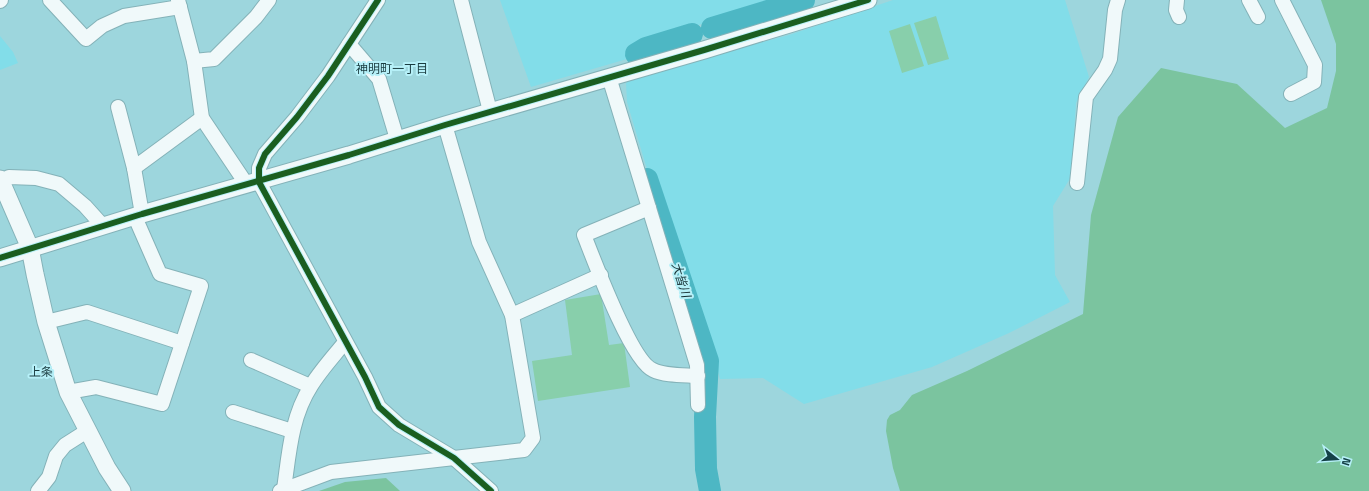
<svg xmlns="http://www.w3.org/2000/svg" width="1369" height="491" font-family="'Titillium Web','Noto Sans JP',sans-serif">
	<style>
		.built { fill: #82dde9 }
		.green { fill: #88cfab }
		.forest { fill: #7bc49f }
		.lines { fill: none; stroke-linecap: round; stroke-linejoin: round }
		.river { stroke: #4db7c4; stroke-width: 22 }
		.minor-casing { stroke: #84b2b8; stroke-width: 16 }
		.tertiary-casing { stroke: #84b2b8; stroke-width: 19 }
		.minor { stroke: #f0f9fa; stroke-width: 14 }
		.tertiary { stroke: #f0f9fa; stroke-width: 17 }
		.cycleway-casing { stroke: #b6f0f8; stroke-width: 8 }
		.cycleway { stroke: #1b5e20; stroke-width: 6 }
		.labels { text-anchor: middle; stroke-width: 4; stroke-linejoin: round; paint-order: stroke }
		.neighbourhood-label { font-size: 12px; fill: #193b3f; stroke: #b6f0f8 }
		.water-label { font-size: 12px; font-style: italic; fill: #142e31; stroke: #b6f0f8 }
	</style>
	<rect width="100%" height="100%" fill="#9dd6dd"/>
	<g class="built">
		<polygon points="500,0 779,0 689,28 636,47 627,59 531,87"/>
		<polygon points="893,0 1065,0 1089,77 1076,103 1071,177 1053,206 1055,275 1070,302 1009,333 932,367 804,404 763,378 720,379 714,358 681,268 649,176 627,102 626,83 645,73 789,35"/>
		<polygon points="0,36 13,52 18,63 0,70"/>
	</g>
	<g class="green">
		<polygon points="936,16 949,59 928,65 914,23"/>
		<polygon points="910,24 924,66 902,73 889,31"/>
		<polygon points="601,294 609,345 624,343 630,387 538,401 532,361 572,355 565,300"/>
	</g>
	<g class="forest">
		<polygon points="1321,0 1369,0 1369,491 900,491 893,468 886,431 887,420 890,415 900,410 912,395 967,371 1083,314 1091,215 1118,117 1161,68 1237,84 1285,128 1327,108 1336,71 1336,44"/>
		<polygon points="386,478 400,491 319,491 345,482"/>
	</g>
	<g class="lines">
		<g class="river">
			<polyline points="712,28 804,0"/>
			<polyline points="636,54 646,48 692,34"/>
			<polyline points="647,179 708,361 705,417 706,469 710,491"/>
		</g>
		<g class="minor-casing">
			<g id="minor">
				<polyline points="50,0 86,39 102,26 124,16 180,7"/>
				<polyline points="178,0 194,61 202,118 247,185"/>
				<polyline points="378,0 328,76 297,117 265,154 259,168 259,182 365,377 379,407 399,425 454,458 491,491"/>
				<polyline points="461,0 490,111"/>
				<polyline points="1177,0 1176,10 1179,17"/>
				<polyline points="1249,0 1258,17"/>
				<polyline points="1282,0 1315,65 1314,82 1291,94"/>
				<polyline points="0,1 1,0"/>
				<polyline points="349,44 379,79 397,139"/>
				<polyline points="194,61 214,59 256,17 269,0"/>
				<polyline points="609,77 697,365 698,405"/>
				<polyline points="118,107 134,168 142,214"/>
				<polyline points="134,168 202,118"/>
				<polyline points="1,181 9,177 36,178 59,184 85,206 103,226"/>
				<polyline points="1077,183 1086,97 1105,70 1110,59 1115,10 1118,0"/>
				<path d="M649 208 584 235C594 260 631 361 653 370 665 376 685 375 698 376"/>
				<polyline points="512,315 601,275"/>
				<polyline points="46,322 87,312 182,343"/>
				<polyline points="251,360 310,386"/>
				<polyline points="68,392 96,387 162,404 201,286 160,274 135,217"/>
				<polyline points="233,412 292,431"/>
				<path d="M284 489C289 454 291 417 311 386 320 371 333 357 345 342"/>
				<polyline points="38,491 49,477 56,456 65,445 87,431"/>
				<polyline points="280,491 331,472 524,450 533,438 512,315 479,242 445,125"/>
			</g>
		</g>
		<g class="tertiary-casing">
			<g id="tertiary">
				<polyline points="0,179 30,248 35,274 46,322 68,392 107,468 122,491"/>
				<polyline points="0,258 142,214 349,155 445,125 704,50 868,0"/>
			</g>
		</g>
		<use href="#minor" class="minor"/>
		<use href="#tertiary" class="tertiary"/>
		<g class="cycleway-casing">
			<g id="cycleway">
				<polyline points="378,0 328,76 297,117 265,154 259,168 259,182 365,377 379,407 399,425 454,458 491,491"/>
				<polyline points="0,258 142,214 349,155 445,125 704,50 868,0"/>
			</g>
		</g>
		<use href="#cycleway" class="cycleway"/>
	</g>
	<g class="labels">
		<g class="neighbourhood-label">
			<text x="392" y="73">神明町一丁目</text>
			<text x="41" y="376">上条</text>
		</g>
		<g class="water-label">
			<text transform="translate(681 280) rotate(72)" y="4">大皆川</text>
		</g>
	</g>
	<g transform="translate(1337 459) rotate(107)" stroke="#b6f0f8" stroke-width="3" paint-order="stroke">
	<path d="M0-3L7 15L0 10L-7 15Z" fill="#144147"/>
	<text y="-6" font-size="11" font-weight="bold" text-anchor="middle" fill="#144147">N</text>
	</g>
</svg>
